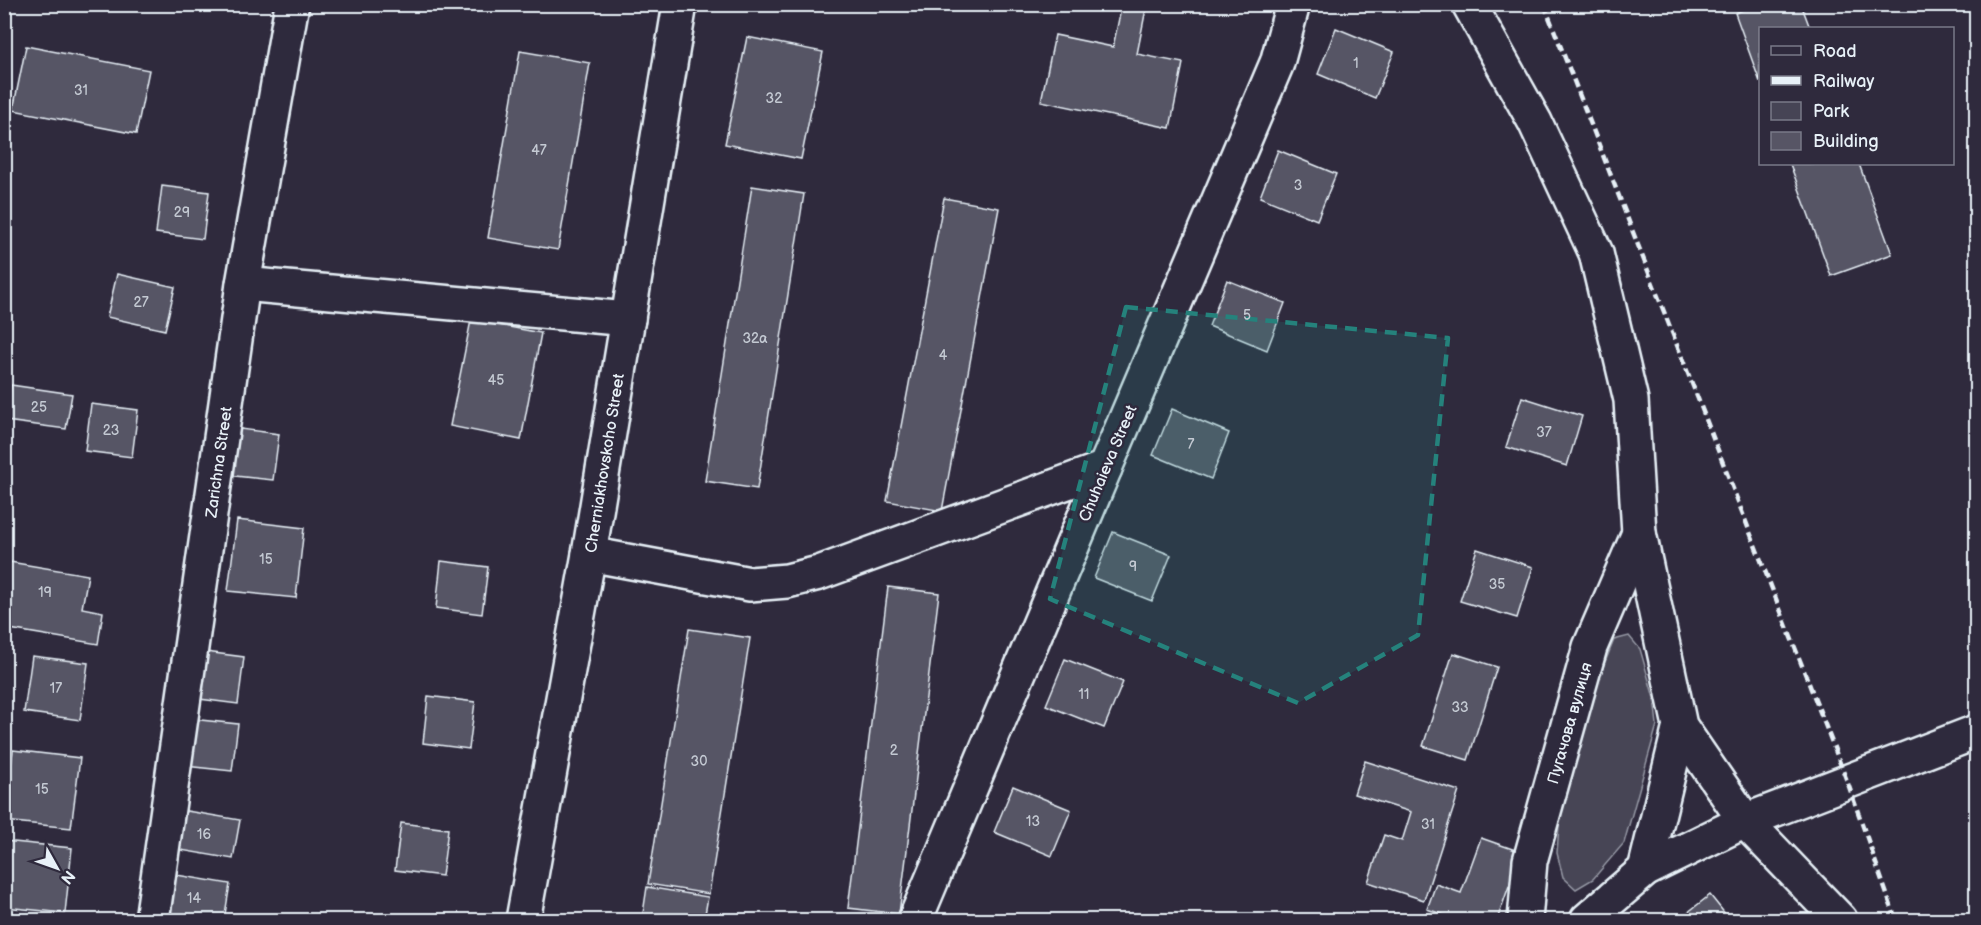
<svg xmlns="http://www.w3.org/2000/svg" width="1981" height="925" font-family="'Balsamiq Sans',sans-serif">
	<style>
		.green { fill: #464455; stroke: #979aa6; stroke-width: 1.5 }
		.building { fill: #575565; stroke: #e8f1f8; stroke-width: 1.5 }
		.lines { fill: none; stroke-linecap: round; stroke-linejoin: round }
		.minor-casing { stroke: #e8f1f8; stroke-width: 38 }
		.minor { stroke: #2f2a3d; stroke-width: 33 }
		.rail { stroke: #e8f1f8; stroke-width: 4.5; stroke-dasharray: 9 4.5; stroke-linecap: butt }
		.marked { fill: #25827c; fill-opacity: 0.2; stroke: #25827c; stroke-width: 4.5; stroke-dasharray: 12 8; stroke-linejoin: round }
		.labels { text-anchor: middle; stroke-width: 5; stroke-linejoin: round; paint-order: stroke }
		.number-label { font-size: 14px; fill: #c4cad3 }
		.street-label { font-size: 16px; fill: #e8f1f8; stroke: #2f2a3d }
	</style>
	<rect width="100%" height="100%" fill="#2f2a3d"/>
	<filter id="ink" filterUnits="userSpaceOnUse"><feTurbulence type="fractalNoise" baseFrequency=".0167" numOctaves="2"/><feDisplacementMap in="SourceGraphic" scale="12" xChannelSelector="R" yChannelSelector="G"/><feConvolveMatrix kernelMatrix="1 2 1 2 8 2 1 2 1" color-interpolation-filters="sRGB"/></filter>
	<g filter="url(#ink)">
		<polygon class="green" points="1629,636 1640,649 1654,698 1657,725 1624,843 1593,879 1576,889 1563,877 1557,853 1560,812 1601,672 1614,640"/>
		<g class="building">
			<polygon points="1122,4 1147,4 1137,54 1183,63 1170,128 1041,101 1055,35 1113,47"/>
			<polygon points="1759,4 1801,4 1810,28 1760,28 1760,82 1735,13"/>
			<polygon points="1336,28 1394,52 1375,98 1318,74"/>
			<polygon points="747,37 823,52 801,159 725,144"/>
			<polygon points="26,46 149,70 136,134 13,110"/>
			<polygon points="520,51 590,63 558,250 488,238"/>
			<polygon points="1278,150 1336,174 1317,220 1260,197"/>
			<polygon points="1790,164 1859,164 1892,254 1831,276"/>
			<polygon points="162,186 209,192 203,239 156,233"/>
			<polygon points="752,186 804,194 757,489 705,481"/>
			<polygon points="944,198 999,208 942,511 887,501"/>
			<polygon points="117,274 175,287 165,330 107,317"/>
			<polygon points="1227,280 1285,303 1267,350 1209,326"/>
			<polygon points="471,320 541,333 521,440 450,426"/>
			<polygon points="11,385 72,394 66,429 6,421"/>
			<polygon points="1522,397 1582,416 1567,466 1506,447"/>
			<polygon points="91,404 138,410 132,457 85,451"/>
			<polygon points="1172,409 1229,433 1211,479 1153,455"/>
			<polygon points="233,428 279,434 273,480 226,475"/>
			<polygon points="237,520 304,528 296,598 228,591"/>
			<polygon points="1113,532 1171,555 1152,601 1094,578"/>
			<polygon points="1477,549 1533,567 1517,618 1460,601"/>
			<polygon points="4,561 88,575 82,608 103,612 98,644 4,628"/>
			<polygon points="441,561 488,567 482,614 436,608"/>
			<polygon points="888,587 939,593 899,914 848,908"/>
			<polygon points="689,629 750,638 709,894 648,884"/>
			<polygon points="198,651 244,657 238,704 192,698"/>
			<polygon points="1453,653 1497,667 1468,760 1423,746"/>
			<polygon points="32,656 88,663 80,720 24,712"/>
			<polygon points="1065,659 1123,682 1104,728 1046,705"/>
			<polygon points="428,696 475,702 469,749 423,743"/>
			<polygon points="191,719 238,724 232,771 185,766"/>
			<polygon points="13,750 80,758 71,828 4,821"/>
			<polygon points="1365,761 1459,791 1424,900 1368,882 1384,835 1402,841 1411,812 1354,794"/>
			<polygon points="1013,786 1071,810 1052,856 994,832"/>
			<polygon points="175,809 240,820 233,859 169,848"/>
			<polygon points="401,823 448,829 442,876 395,870"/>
			<polygon points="1481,838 1521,852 1497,920 1459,920 1427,909 1436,884 1461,893"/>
			<polygon points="4,841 72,848 65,913 4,907"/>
			<polygon points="165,873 230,884 224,920 213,920 159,912"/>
			<polygon points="647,887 708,897 704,920 642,920"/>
			<polygon points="1710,895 1730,920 1678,920"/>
		</g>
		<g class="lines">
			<g class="minor-casing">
				<g id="minor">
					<polyline points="1469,4 1535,122 1596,253 1631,400 1639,533 1680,726 1745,821 1840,920"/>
					<polyline points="243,284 628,319"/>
					<polyline points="589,554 750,584 787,581 819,573 1105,468"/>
					<polyline points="1645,870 1680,726"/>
					<polyline points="152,920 243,284 292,4"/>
					<polyline points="523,920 589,554 680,4"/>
					<polyline points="915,920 1105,468 1277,63 1293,4"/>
					<polyline points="1525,920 1530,861 1590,647 1639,533"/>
					<polyline points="1587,920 1645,870 1745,821 1976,732"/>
				</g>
			</g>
			<use href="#minor" class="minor"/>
			<polyline class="rail" points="1544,4 1847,781 1896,920"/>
		</g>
	</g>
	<path class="marked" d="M1126 307 1448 338 1418 635 1298 703 1050 599Z"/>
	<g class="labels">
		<g class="number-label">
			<text x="1356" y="68">1</text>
			<text x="81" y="95">31</text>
			<text x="774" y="103">32</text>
			<text x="539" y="155">47</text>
			<text x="1298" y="190">3</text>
			<text x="182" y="217">29</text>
			<text x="141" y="307">27</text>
			<text x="1247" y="320">5</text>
			<text x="755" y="343">32а</text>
			<text x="943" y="360">4</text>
			<text x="496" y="385">45</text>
			<text x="39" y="412">25</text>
			<text x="111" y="435">23</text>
			<text x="1544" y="437">37</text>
			<text x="1191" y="449">7</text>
			<text x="266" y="564">15</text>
			<text x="1133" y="571">9</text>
			<text x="1497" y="589">35</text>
			<text x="45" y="597">19</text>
			<text x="56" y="693">17</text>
			<text x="1084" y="699">11</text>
			<text x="1460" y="712">33</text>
			<text x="894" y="755">2</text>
			<text x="699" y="766">30</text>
			<text x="42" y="794">15</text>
			<text x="1033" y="826">13</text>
			<text x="1428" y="829">31</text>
			<text x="204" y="839">16</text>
			<text x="194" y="903">14</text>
		</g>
		<g class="street-label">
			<text transform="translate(218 462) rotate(-82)" y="6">Zarichna Street</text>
			<text transform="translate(604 463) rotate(-81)" y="6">Cherniakhovskoho Street</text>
			<text transform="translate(1107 463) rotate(-67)" y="6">Chuhaieva Street</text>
			<text transform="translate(1569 723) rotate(-74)" y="6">Пугачова вулиця</text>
		</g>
	</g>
	<rect width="1981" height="925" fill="none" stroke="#2f2a3d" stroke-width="24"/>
	<rect x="12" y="12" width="1957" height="901" fill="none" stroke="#e8f1f8" stroke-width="2" filter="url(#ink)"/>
	<rect x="1759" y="27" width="195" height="138" fill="#2f2a3d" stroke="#797a88" stroke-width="1.5"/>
	<rect x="1771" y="46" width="30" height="9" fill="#2f2a3d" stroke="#797a88" stroke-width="1.5"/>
	<text x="1813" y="57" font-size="18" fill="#e8f1f8">Road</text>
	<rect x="1771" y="76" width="30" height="9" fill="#e8f1f8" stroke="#797a88" stroke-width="1.5"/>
	<text x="1813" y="87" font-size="18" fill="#e8f1f8">Railway</text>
	<rect x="1771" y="102" width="30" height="18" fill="#464455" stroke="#797a88" stroke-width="1.5"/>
	<text x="1813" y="117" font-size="18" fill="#e8f1f8">Park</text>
	<rect x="1771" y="132" width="30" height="18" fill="#575565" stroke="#797a88" stroke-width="1.5"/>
	<text x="1813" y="147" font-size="18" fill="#e8f1f8">Building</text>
	<g transform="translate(57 868) rotate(130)" stroke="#2f2a3d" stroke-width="4.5" paint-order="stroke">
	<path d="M0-4.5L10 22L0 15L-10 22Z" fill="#e8f1f8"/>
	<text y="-9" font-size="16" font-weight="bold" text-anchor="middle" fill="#e8f1f8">N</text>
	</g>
</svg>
